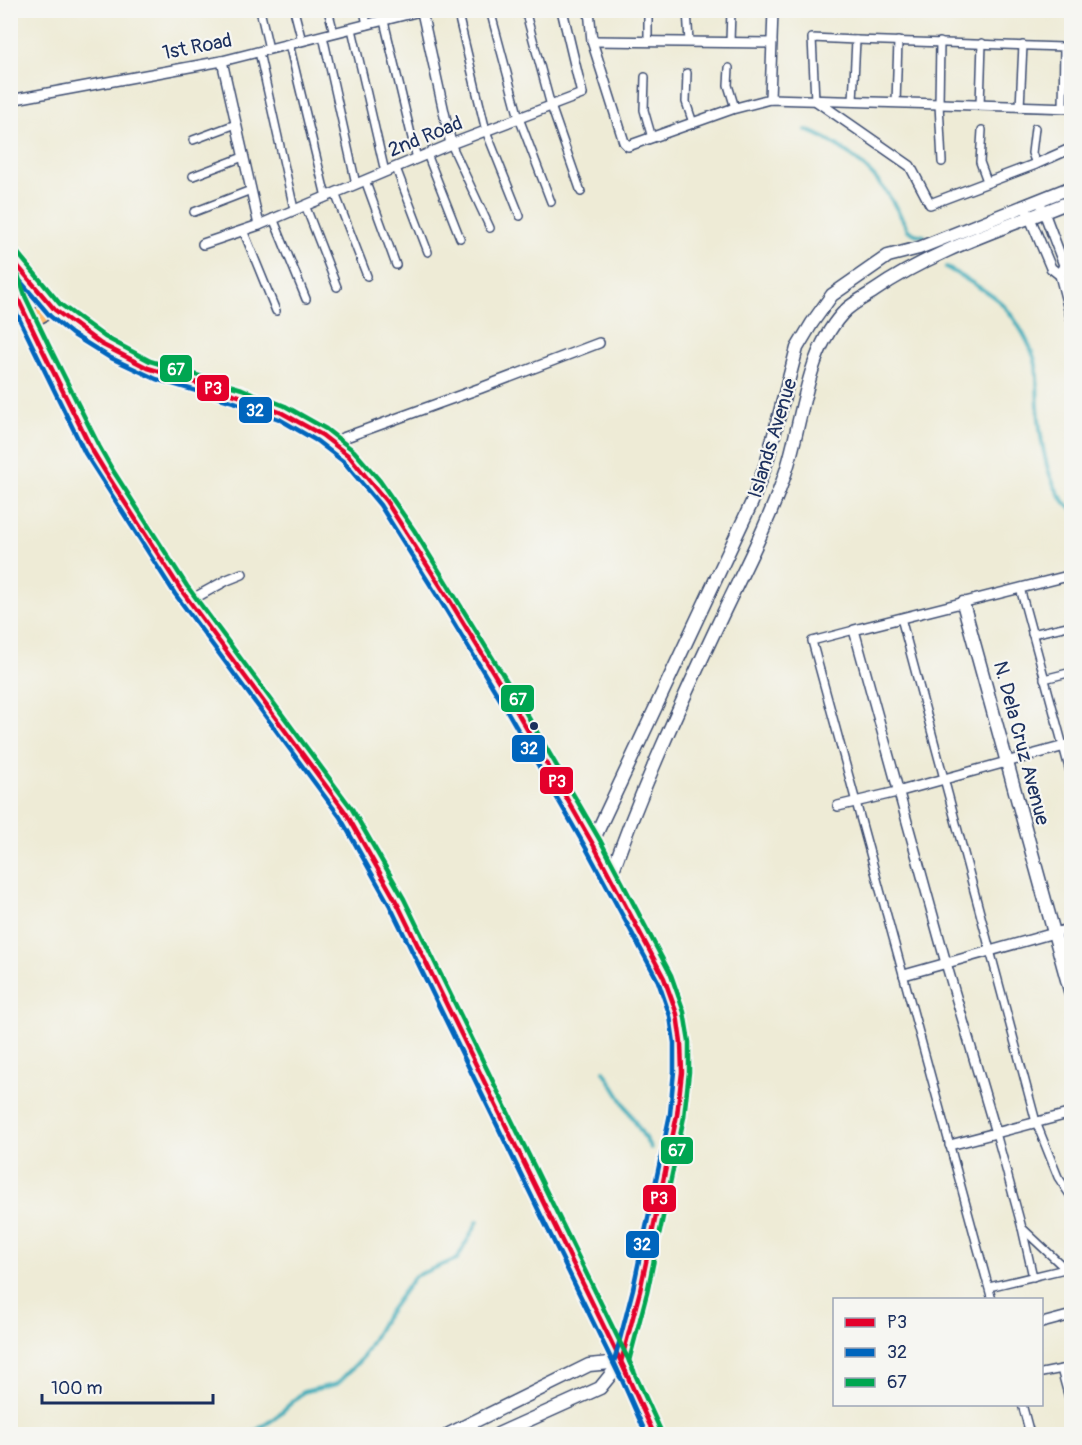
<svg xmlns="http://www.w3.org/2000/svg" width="1082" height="1445" font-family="Pangolin,sans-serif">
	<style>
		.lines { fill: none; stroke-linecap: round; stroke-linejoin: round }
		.stream { stroke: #3cacb9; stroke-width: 4 }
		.pedestrian-casing { stroke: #3b4b70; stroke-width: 10 }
		.minor-casing { stroke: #3b4b70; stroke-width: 12 }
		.tertiary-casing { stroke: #3b4b70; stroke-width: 15 }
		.primary-casing { stroke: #3b4b70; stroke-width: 18 }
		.pedestrian { stroke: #fff; stroke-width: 7 }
		.minor { stroke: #fff; stroke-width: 9 }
		.tertiary { stroke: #fff; stroke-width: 12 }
		.primary { stroke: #fdbc70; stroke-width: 15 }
		.bus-1-casing { stroke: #f6f6f2; stroke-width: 9 }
		.bus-2-casing { stroke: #f6f6f2; stroke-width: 9 }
		.bus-3-casing { stroke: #f6f6f2; stroke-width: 9 }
		.bus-1 { stroke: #e4002b; stroke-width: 4.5 }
		.bus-2 { stroke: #0065bd; stroke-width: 4.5 }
		.bus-3 { stroke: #00a651; stroke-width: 4.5 }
		.bus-dot { fill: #1b2f5e; stroke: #f6f6f2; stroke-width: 2 }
		.labels { text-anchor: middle; stroke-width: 4.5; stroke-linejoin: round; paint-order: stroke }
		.street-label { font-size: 20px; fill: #1b2f5e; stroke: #f6f6f2 }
		.line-badge { stroke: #f6f6f2; stroke-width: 2 }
		.badge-label { font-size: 16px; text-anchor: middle; font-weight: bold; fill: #fff }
	</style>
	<rect width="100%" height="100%" fill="#f6f6f2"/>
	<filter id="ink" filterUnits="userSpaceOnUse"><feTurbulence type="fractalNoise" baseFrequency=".0167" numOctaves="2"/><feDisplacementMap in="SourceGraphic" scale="12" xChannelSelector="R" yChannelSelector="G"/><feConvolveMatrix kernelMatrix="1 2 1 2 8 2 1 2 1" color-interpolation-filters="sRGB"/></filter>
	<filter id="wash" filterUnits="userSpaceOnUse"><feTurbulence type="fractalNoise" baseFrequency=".008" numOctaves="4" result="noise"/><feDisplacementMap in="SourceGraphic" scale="24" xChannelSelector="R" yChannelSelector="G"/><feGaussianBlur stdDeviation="1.35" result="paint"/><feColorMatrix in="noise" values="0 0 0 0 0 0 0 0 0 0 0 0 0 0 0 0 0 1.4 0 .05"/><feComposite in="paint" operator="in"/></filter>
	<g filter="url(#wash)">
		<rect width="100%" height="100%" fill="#eeebd6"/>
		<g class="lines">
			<g class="stream">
				<path d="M806 130C834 140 863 162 881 185 892 198 900 215 908 230L915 234 924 236"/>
				<path d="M946 267C960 276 993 294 1003 305 1015 317 1033 348 1036 365 1038 378 1037 393 1038 406 1040 437 1046 489 1072 509"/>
				<polyline points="604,1071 651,1148"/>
				<polyline points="251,1434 275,1418 303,1392 337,1384 362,1358 384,1319 415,1276 457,1259 478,1221"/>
			</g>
		</g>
	</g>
	<g filter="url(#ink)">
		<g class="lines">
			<g class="pedestrian-casing">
				<g id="pedestrian">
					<polyline points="260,10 269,49"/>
					<polyline points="294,10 302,41"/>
					<polyline points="328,10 334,33"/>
					<polyline points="364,10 367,25"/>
					<polyline points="457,10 486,131 520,216"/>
					<polyline points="490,10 519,118 551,202"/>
					<polyline points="525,10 551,106 581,192"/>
					<polyline points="648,10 648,42"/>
					<polyline points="687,10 689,42"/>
					<polyline points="384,21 417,159"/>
					<polyline points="352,29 385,172"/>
					<polyline points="323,36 356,184"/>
					<polyline points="856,40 1064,47 1063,108"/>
					<polyline points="730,42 731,10"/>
					<polyline points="940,42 939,104 942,162"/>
					<polyline points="289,44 326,197"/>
					<polyline points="259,52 294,209"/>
					<polyline points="729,68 728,85 735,108"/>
					<polyline points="687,73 686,102 693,123"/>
					<polyline points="645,77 644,110 652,138"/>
					<polyline points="815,100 812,38 856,40 853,101"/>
					<polyline points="896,103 898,41"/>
					<polyline points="980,105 982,43"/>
					<polyline points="1020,107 1023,45"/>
					<polyline points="1035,128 1032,153 1036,164"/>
					<polyline points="982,130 980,162 987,181"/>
					<polyline points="193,140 236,124"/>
					<polyline points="451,144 490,228"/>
					<polyline points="427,154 460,238"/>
					<polyline points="396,168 428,252"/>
					<polyline points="193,176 243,157"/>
					<polyline points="365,180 396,265"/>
					<polyline points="335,193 367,276"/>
					<polyline points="305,205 337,287"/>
					<polyline points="194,212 251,190"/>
					<polyline points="273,218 306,299"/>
					<polyline points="243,230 276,311"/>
					<polyline points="1020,588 1072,779"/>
					<polyline points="901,618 1036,1122 1058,1177 1072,1198"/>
					<polyline points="854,630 812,641 992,1300"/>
					<polyline points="1032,634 1072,625"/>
					<polyline points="1044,679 1072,672"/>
					<polyline points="996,1133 1022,1228 1033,1277"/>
					<polyline points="1022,1228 1072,1275"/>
					<polyline points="989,1287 1065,1269"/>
					<polyline points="1061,1369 1072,1409"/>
					<polyline points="1042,1373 1072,1367"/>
					<polyline points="1022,1404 1030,1434"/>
				</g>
			</g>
			<g class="minor-casing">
				<g id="minor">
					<polyline points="589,10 592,41 624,142 628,146 732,109 770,99 1072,108"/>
					<polyline points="422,12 451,144"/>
					<polyline points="592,41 772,43"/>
					<polyline points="222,61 259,225"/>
					<polyline points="770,99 773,10"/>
					<polyline points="10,100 222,61 424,10"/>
					<polyline points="815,100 910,166 930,204 1036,164 1072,148"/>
					<polyline points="1042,207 1064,265 1060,275 1072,321"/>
					<polyline points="1027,211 1051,268 1060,275"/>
					<polyline points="203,244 259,225 451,144 582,94 562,10"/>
					<polyline points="332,442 481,388 599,343"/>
					<polyline points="189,601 227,580 242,574"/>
					<polyline points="838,806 897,792 1072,744"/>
					<polyline points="904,975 1072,928"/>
					<polyline points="996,1133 946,963 854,630 1072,575"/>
					<polyline points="950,1145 1072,1113"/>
					<polyline points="1042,1323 1072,1315"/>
				</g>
			</g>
			<g class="tertiary-casing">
				<g id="tertiary">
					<polyline points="10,277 18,299 43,351 92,450 106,473 181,590 346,813 397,903 621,1362"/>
					<polyline points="963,603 1072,998"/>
					<polyline points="592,843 752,502 767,461 797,348 812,323 832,295 888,256 919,248 1072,187"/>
					<path d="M611 876C641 789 680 705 719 622 743 571 770 521 787 468 803 417 807 347 847 309 855 302 865 297 874 291 933 250 1005 228 1072 201"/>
					<polyline points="449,1434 589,1365 621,1362"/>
					<polyline points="498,1434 600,1388 621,1362"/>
				</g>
			</g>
			<g class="primary-casing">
				<g id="primary">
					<path d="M10 256C22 271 33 287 46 301 68 325 107 349 137 363 165 376 196 382 225 391 263 403 302 419 334 444 375 475 400 524 428 567 486 658 541 751 594 846 611 878 629 910 646 943 656 961 667 980 673 1000 685 1037 684 1077 677 1115L640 1291 621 1362 654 1434"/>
					<polyline points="29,321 53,308"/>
				</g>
			</g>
			<use href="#pedestrian" class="pedestrian"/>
			<use href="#minor" class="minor"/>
			<use href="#tertiary" class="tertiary"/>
			<use href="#primary" class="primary"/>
			<g class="bus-1-casing">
				<g id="bus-1">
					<polyline points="10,257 55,310 101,344 148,368 239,396 282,413 322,435 349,456 386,501 450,601 513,705 594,846 664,978 677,1014 681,1043 682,1072 677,1115 640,1291 621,1362 654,1434"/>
					<polyline points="11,277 18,299 43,351 92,450 106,473 181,590 346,813 397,903 627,1374"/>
				</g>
			</g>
			<g class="bus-2-casing">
				<g id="bus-2">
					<polyline points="10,269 50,316 72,334 109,357 156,379 237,403 279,419 317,441 344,462 380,505 443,605 506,709 587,850 658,981 670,1016 674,1043 674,1071 670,1114 633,1289 614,1362 646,1434"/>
					<polyline points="10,300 85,453 175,594 340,817 390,906 620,1377"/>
				</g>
			</g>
			<g class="bus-3-casing">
				<g id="bus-3">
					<polyline points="16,251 60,304 105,337 150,361 242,389 285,406 326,429 354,451 380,481 414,530 519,701 601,842 671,975 684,1012 689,1042 689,1072 684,1117 647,1293 629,1361 661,1431"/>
					<polyline points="18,275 25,296 50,348 99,446 112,469 187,586 352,809 404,899 634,1371"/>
				</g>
			</g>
			<use href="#bus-1" class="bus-1"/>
			<use href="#bus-2" class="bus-2"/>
			<use href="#bus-3" class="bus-3"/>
		</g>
	</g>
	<circle class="bus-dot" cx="534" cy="726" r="5"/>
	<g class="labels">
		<g class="street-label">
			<text transform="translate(197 46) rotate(-11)" y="7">1st Road</text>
			<text transform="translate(425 136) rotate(-22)" y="7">2nd Road</text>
			<text transform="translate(772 438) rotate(-73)" y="7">Islands Avenue</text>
			<text transform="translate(1022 743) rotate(75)" y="7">N. Dela Cruz Avenue</text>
		</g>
	</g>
	<g class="line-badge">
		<rect x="159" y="354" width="34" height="29" rx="6" fill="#00a651"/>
		<rect x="196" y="374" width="34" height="28" rx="6" fill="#e4002b"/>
		<rect x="238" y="396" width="35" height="28" rx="6" fill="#0065bd"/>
		<rect x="500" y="684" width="35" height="29" rx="6" fill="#00a651"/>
		<rect x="511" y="734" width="35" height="29" rx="6" fill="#0065bd"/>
		<rect x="539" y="766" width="35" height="29" rx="6" fill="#e4002b"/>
		<rect x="660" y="1136" width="34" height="29" rx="6" fill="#00a651"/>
		<rect x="642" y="1184" width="35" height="29" rx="6" fill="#e4002b"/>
		<rect x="625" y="1230" width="35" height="29" rx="6" fill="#0065bd"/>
	</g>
	<g class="badge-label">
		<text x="176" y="375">67</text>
		<text x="213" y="394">P3</text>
		<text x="255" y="416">32</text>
		<text x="518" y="705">67</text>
		<text x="529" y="754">32</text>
		<text x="557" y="787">P3</text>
		<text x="677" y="1156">67</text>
		<text x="659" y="1204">P3</text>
		<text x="642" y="1250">32</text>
	</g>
	<rect width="1082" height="1445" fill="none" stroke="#f6f6f2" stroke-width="36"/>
	<rect x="833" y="1298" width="210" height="108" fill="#f6f6f2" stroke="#9ea6b7" stroke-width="1.5"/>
	<rect x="845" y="1318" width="30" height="9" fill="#e4002b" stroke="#9ea6b7" stroke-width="1.5"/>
	<text x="887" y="1328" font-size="18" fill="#1b2f5e">P3</text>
	<rect x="845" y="1348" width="30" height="9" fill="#0065bd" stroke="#9ea6b7" stroke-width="1.5"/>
	<text x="887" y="1358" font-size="18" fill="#1b2f5e">32</text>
	<rect x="845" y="1378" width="30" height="9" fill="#00a651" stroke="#9ea6b7" stroke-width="1.5"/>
	<text x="887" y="1388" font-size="18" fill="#1b2f5e">67</text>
	<path d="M42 1394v9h171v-9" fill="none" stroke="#1b2f5e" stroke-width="3"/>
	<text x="51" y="1394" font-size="18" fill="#1b2f5e" stroke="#f6f6f2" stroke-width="4.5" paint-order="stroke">100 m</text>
</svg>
